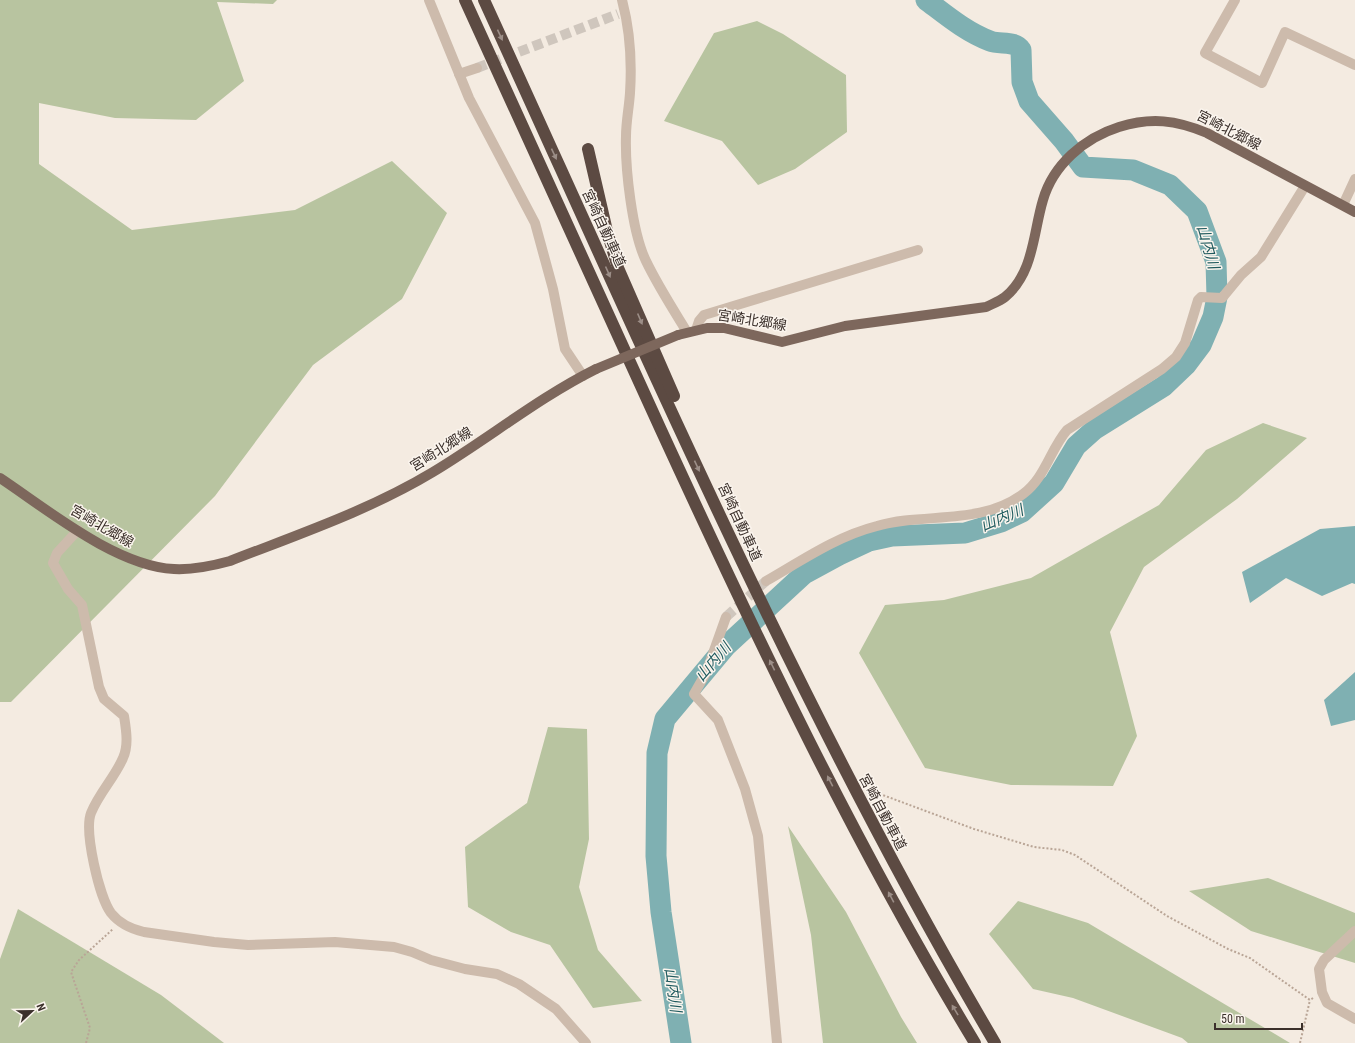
<svg xmlns="http://www.w3.org/2000/svg" width="1355" height="1043" font-family="'Roboto Condensed','Noto Sans JP',sans-serif">
	<style>
		.green { fill: #b8c4a0 }
		.water { fill: #7fb0b2 }
		.lines { fill: none; stroke-linecap: round; stroke-linejoin: round }
		.river { stroke: #7fb0b2; stroke-width: 21 }
		.street-tunnel { stroke: #cfc6bd; stroke-width: 10; stroke-dasharray: 10 5; stroke-linecap: butt }
		.path { stroke: #b9a596; stroke-width: 2; stroke-dasharray: 2 2; stroke-linecap: butt }
		.street { stroke: #cdbbac; stroke-width: 10 }
		.primary { stroke: #7d675c; stroke-width: 10 }
		.highway { stroke: #5c4a42; stroke-width: 12 }
		.primary-bridge { stroke: #7d675c; stroke-width: 10 }
		.oneway { fill: #9c8e87 }
		.labels { text-anchor: middle; stroke-width: 3; stroke-linejoin: round; paint-order: stroke }
		.street-label { font-size: 14px; fill: #3b302b; stroke: #fbf5ee }
		.water-label { font-size: 15px; font-style: italic; fill: #1f5a5e; stroke: #fbf5ee }
	</style>
	<rect width="100%" height="100%" fill="#f4ebe1"/>
	<g class="green">
		<polygon points="0,0 277,0 273,4 217,2 244,81 196,120 115,118 39,103 39,164 132,230 295,210 392,161 447,213 402,299 313,365 215,496 11,702 0,702"/>
		<polygon points="757,21 783,34 846,75 847,132 795,169 758,185 722,141 664,121 714,33"/>
		<polygon points="1263,423 1307,438 1237,499 1144,567 1110,632 1137,736 1113,786 1011,785 925,768 859,653 885,605 944,600 1031,578 1159,505 1206,450"/>
		<polygon points="548,727 587,729 589,839 579,887 598,950 642,1001 593,1008 550,945 511,932 468,907 465,847 527,803"/>
		<polygon points="788,826 846,912 901,1017 917,1043 823,1043 811,935"/>
		<polygon points="1268,878 1355,913 1355,963 1251,931 1189,891"/>
		<polygon points="1018,901 1088,923 1290,1043 1188,1043 1182,1038 1073,998 1033,989 989,934"/>
		<polygon points="18,909 161,995 224,1043 0,1043 0,959"/>
	</g>
	<g class="water">
		<polygon points="1355,526 1355,584 1352,583 1322,596 1286,578 1250,603 1242,572 1320,529"/>
		<polygon points="1355,672 1355,720 1331,726 1324,700"/>
	</g>
	<g class="lines">
		<path class="river" d="M681 1043 661 912 656 856 657 753 665 719 726 646 804 574 839 555 869 541 892 536 965 533 1001 522 1022 512 1054 483 1076 446 1095 429 1164 386 1186 365 1201 345 1213 317 1217 297 1216 262 1197 211 1170 185 1133 170 1083 167 1064 141 1029 101 1022 82 1021 50C1015 40 1000 45 990 41 966 32 946 15 926 0"/>
		<g class="street-tunnel">
			<polyline points="477,68 618,14"/>
			<polyline points="726,617 766,581"/>
		</g>
		<g class="path">
			<polyline points="872,791 974,829 1034,847 1062,850 1075,855 1167,916 1228,949 1250,958 1310,1000 1313,998"/>
			<polyline points="86,1043 90,1028 71,972 79,960 113,929"/>
			<polyline points="1300,1043 1310,1000"/>
		</g>
		<g class="street">
			<polyline points="429,0 469,98 535,223 553,289 565,349 583,376"/>
			<path d="M622 0C630 30 632 62 630 93 629 108 626 122 626 136 625 168 632 232 646 261 658 286 673 309 687 332"/>
			<polyline points="1235,0 1205,53 1262,83 1285,32 1355,65"/>
			<polyline points="459,74 477,68"/>
			<polyline points="1343,205 1355,179"/>
			<polyline points="696,330 699,321 704,315 918,250"/>
			<path d="M78 530 57 553 53 563 68 589 82 605 99 687 104 699 124 716C126 729 129 745 123 758 115 777 99 793 91 813 84 831 99 897 111 913 119 923 131 929 144 932L214 942 248 945 335 942 394 947 412 952 431 960 465 969 497 974 519 984 556 1009 586 1043"/>
			<path d="M766 581C801 561 837 536 877 526 925 512 980 526 1023 494 1045 478 1050 450 1067 430L1162 369 1176 357 1185 343 1198 300 1201 297 1222 298 1241 275 1261 257 1305 186"/>
			<polyline points="726,617 706,673 694,694 718,720 745,789 758,836 777,1043"/>
			<polyline points="1355,931 1324,960 1319,969 1322,992 1327,1003 1355,1019"/>
		</g>
		<g class="primary">
			<path d="M678 335 707 328H724L782 342 845 326 986 307C992 304 1000 301 1005 297 1034 273 1033 233 1043 200 1053 165 1084 138 1119 127 1151 117 1176 120 1207 133L1355 212"/>
			<path d="M0 478C48 510 116 566 174 569 194 570 212 566 230 561 299 534 370 510 433 472 488 439 538 398 596 369"/>
		</g>
		<g class="highway">
			<path d="M465 0C530 144 596 287 661 430 757 639 856 847 975 1043"/>
			<path d="M484 0C645 352 798 709 995 1043"/>
			<polyline points="588,149 607,231 618,268 674,396"/>
		</g>
		<polyline class="primary-bridge" points="596,369 678,335"/>
	</g>
	<defs><path id="oneway-solid" d="M-6-.8H1V-3.2L6.5 0L1 3.2V.8H-6Z"/></defs>
	<g class="oneway">
		<use href="#oneway-solid" transform="translate(500 35) rotate(65)"/>
		<use href="#oneway-solid" transform="translate(554 154) rotate(65)"/>
		<use href="#oneway-solid" transform="translate(608 272) rotate(66)"/>
		<use href="#oneway-solid" transform="translate(640 319) rotate(67)"/>
		<use href="#oneway-solid" transform="translate(697 466) rotate(65)"/>
		<use href="#oneway-solid" transform="translate(772 665) rotate(-116)"/>
		<use href="#oneway-solid" transform="translate(830 781) rotate(-117)"/>
		<use href="#oneway-solid" transform="translate(891 897) rotate(-118)"/>
		<use href="#oneway-solid" transform="translate(955 1010) rotate(-121)"/>
	</g>
	<g class="labels">
		<g class="street-label">
			<text transform="translate(1229 130) rotate(27)" y="5">宮崎北郷線</text>
			<text transform="translate(604 228) rotate(65)" y="5">宮崎自動車道</text>
			<text transform="translate(752 320) rotate(9)" y="5">宮崎北郷線</text>
			<text transform="translate(441 449) rotate(-32)" y="5">宮崎北郷線</text>
			<text transform="translate(740 522) rotate(65)" y="5">宮崎自動車道</text>
			<text transform="translate(102 526) rotate(30)" y="5">宮崎北郷線</text>
			<text transform="translate(883 812) rotate(62)" y="5">宮崎自動車道</text>
		</g>
		<g class="water-label">
			<text transform="translate(1208 247) rotate(74)" y="5">山内川</text>
			<text transform="translate(1002 518) rotate(-23)" y="5">山内川</text>
			<text transform="translate(713 662) rotate(-49)" y="5">山内川</text>
			<text transform="translate(673 990) rotate(82)" y="5">山内川</text>
		</g>
	</g>
	<g transform="translate(32 1011) rotate(68)" stroke="#fbf5ee" stroke-width="3" paint-order="stroke">
	<path d="M0-3L7 15L0 10L-7 15Z" fill="#3b302b"/>
	<text y="-6" font-size="11" font-weight="bold" text-anchor="middle" fill="#3b302b">N</text>
	</g>
	<path d="M1215 1023v6h87v-6" fill="none" stroke="#3b302b" stroke-width="2"/>
	<text x="1221" y="1023" font-size="12" fill="#3b302b" stroke="#fbf5ee" stroke-width="3" paint-order="stroke">50 m</text>
</svg>
